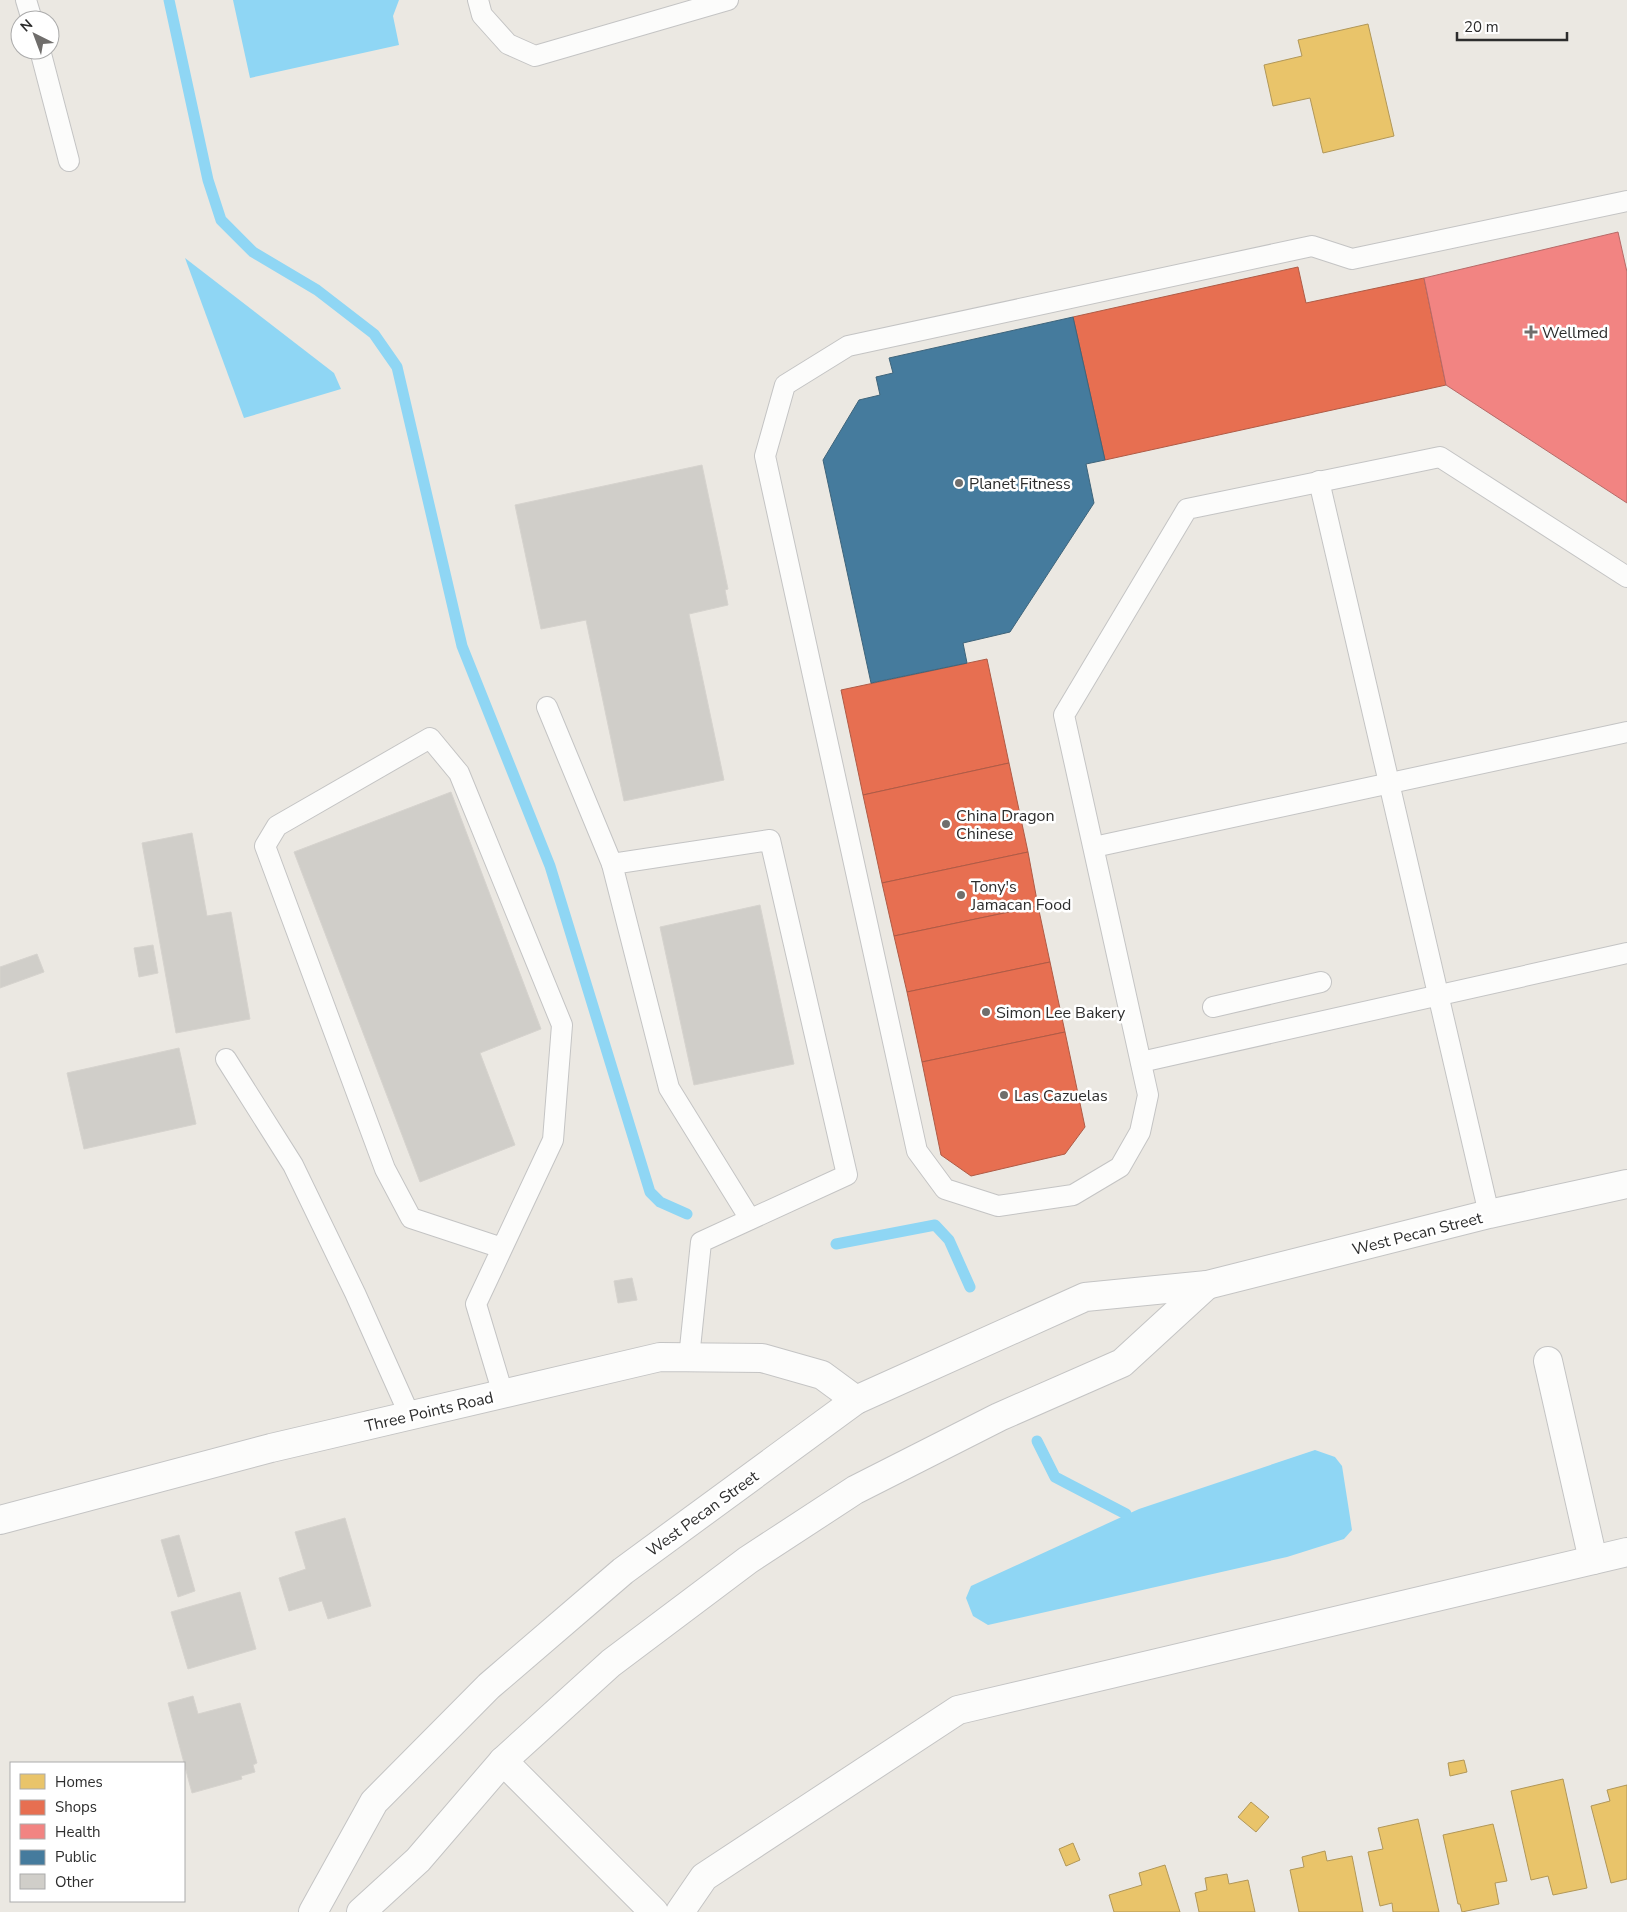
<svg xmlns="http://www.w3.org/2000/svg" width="1627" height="1912" font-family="'Nunito Sans',sans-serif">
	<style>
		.water { fill: #8fd6f4 }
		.homes { fill: #e9c46a; stroke: #b19758 }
		.shops { fill: #e76f51; stroke: #af5b46 }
		.health { fill: #f28482; stroke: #b76a68 }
		.public { fill: #457b9d; stroke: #3e647b }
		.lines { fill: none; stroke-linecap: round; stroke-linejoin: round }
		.stream { stroke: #8fd6f4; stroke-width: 11 }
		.building { fill: #d0cec9; stroke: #d6d3ce }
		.service-casing { stroke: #c4c4c4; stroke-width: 22 }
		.minor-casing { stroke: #c4c4c4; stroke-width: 30 }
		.secondary-casing { stroke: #c4c4c4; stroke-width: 30 }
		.service { stroke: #fcfcfb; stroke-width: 20 }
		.minor { stroke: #fcfcfb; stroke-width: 28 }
		.secondary { stroke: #fcfcfb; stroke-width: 28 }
		.poi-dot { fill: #706e6c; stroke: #fff; stroke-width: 2 }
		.labels { text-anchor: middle; stroke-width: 5; stroke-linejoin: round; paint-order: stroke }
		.poi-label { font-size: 16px; fill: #2d2d2d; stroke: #fff; text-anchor: start }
		.street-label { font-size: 16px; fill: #2d2d2d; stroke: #fff }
	</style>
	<rect width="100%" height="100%" fill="#ebe8e2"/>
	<g class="water">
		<polygon points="233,0 399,0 393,16 399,45 250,78"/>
		<polygon points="185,258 334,373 341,389 244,418"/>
		<polygon points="1315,1450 1335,1457 1342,1466 1352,1530 1344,1539 1287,1557 988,1625 973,1616 966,1598 971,1586 1139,1509"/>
	</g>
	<g class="homes">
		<polygon points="1368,24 1394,136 1323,153 1310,98 1273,106 1264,65 1302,56 1298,40"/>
		<polygon points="1464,1760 1467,1772 1450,1776 1448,1763"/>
		<polygon points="1563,1779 1587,1888 1553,1895 1548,1876 1531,1880 1511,1791"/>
		<polygon points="1627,1785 1627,1879 1611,1883 1591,1806 1610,1801 1607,1790"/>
		<polygon points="1251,1802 1269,1817 1256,1832 1238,1817"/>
		<polygon points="1418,1819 1439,1912 1393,1912 1392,1903 1380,1906 1368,1852 1383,1849 1378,1828"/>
		<polygon points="1493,1824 1507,1881 1495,1883 1499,1904 1462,1912 1460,1904 1458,1904 1443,1835"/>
		<polygon points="1073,1843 1080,1860 1066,1866 1059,1849"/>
		<polygon points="1325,1851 1327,1861 1352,1856 1363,1912 1299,1912 1290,1870 1304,1867 1302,1857"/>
		<polygon points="1165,1865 1180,1912 1114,1912 1109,1895 1142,1885 1139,1873"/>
		<polygon points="1227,1874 1229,1884 1248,1880 1255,1912 1199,1912 1195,1893 1207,1890 1205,1878"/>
	</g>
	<g class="shops">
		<polygon points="1298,267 1306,303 1424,278 1446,385 1105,460 1073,317"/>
		<polygon points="987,659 1009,763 863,795 841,690"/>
		<polygon points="1009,763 1028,852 882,883 863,795"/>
		<polygon points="1028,852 1038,906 894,936 882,883"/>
		<polygon points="1038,906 1050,962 907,992 894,936"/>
		<polygon points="1050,962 1065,1032 922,1062 907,992"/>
		<polygon points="1065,1032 1085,1127 1065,1154 971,1176 941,1155 922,1062"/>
	</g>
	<polygon class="health" points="1618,232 1627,272 1627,503 1446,385 1424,278"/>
	<polygon class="public" points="1073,317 1105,460 1086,464 1094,503 1010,632 963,643 967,663 871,683 823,460 859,400 880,395 876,377 893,373 889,358"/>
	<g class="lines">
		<g class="stream">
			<polyline points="169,0 208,180 221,220 253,252 317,290 374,334 397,367 462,646 550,866 650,1192 660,1202 687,1214"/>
			<polyline points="836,1244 935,1225 949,1240 970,1287"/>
			<polyline points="1037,1441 1055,1477 1126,1514"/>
		</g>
	</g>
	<g class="building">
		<polygon points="702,465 728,589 725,590 728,605 689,614 724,780 624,801 586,620 541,629 515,505"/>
		<polygon points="451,792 541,1029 480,1053 515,1145 420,1182 294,852"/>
		<polygon points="192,833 207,916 231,912 250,1019 176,1033 142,843"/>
		<polygon points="760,905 794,1064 694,1085 660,927"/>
		<polygon points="153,945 158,973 139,977 134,948"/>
		<polygon points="37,954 44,972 0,988 0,967"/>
		<polygon points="179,1048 196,1124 84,1149 67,1073"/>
		<polygon points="632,1278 637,1300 618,1303 614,1281"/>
		<polygon points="345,1518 371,1606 328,1619 322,1601 289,1611 279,1578 306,1569 295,1532"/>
		<polygon points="179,1535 195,1591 178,1597 161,1540"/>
		<polygon points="240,1592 256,1649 188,1669 171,1612"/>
		<polygon points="193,1696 198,1714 240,1703 257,1763 253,1765 255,1772 241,1776 242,1779 192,1793 168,1703"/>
	</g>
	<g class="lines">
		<g class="service-casing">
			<g id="service">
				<polyline points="26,0 32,20"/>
				<polyline points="478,0 482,15 508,44 535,56 728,0"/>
				<polyline points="40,50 69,161"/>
				<polyline points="1627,201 1352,259 1312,246 848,346 785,385 765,456 917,1151 945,1189 998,1206 1073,1195 1120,1167 1140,1132 1148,1095 1064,715 1187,509 1440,457 1627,577"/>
				<polyline points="1319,481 1489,1214"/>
				<polyline points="547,707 612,864 770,840 847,1175 701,1242 689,1358"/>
				<polyline points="1094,847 1627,732"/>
				<polyline points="612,864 669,1088 750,1219"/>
				<polyline points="1213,1007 1321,982"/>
				<polyline points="226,1059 293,1165 355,1293 410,1416"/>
				<polyline points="1141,1062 1627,953"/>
				<polyline points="502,1248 411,1218 385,1169 265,846 277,826 430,738 459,773 562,1025 553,1140 476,1304 503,1394"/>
			</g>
		</g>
		<g class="minor-casing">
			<g id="minor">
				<polyline points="1548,1361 1593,1560"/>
				<polyline points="0,1520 271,1448 660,1357 762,1358 822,1375 856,1400"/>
				<polyline points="503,1761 654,1912"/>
				<polyline points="680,1912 704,1877 958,1710 1627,1552"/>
			</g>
		</g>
		<g class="secondary-casing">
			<g id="secondary">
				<polyline points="313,1912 374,1802 489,1686 623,1571 856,1400 1085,1297 1207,1285 1489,1214 1627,1184"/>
				<polyline points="361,1912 418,1860 503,1761 611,1663 748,1560 855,1490 999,1417 1122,1363 1207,1285"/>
			</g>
		</g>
		<use href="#service" class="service"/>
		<use href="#minor" class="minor"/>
		<use href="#secondary" class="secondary"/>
	</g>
	<g class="poi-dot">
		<path d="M1528.5 324.5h5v5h5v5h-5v5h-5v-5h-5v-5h5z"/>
		<circle cx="959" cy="483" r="5"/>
		<circle cx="946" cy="824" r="5"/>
		<circle cx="961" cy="895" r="5"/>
		<circle cx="986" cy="1012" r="5"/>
		<circle cx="1004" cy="1095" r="5"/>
	</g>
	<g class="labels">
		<g class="poi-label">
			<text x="1542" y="338">Wellmed</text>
			<text x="969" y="489">Planet Fitness</text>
			<text x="956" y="821">China Dragon<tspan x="956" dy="18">Chinese</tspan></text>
			<text x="971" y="892">Tony's<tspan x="971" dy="18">Jamacan Food</tspan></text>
			<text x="996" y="1018">Simon Lee Bakery</text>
			<text x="1014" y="1101">Las Cazuelas</text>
		</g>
		<g class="street-label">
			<text transform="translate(1417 1233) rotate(-14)" y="6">West Pecan Street</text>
			<text transform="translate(429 1411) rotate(-13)" y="6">Three Points Road</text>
			<text transform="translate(702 1513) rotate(-36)" y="6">West Pecan Street</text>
		</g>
	</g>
	<rect x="10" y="1762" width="175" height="140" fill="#ffffff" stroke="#ababab"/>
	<rect x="20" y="1774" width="25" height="15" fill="#e9c46a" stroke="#ababab"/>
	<text x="55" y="1787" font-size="15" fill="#2d2d2d">Homes</text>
	<rect x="20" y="1800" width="25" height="15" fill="#e76f51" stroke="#ababab"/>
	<text x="55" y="1812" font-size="15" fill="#2d2d2d">Shops</text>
	<rect x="20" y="1824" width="25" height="15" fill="#f28482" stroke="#ababab"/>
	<text x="55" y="1837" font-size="15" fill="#2d2d2d">Health</text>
	<rect x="20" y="1850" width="25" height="15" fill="#457b9d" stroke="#ababab"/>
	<text x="55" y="1862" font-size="15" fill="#2d2d2d">Public</text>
	<rect x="20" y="1874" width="25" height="15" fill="#d0cec9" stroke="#ababab"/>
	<text x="55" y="1887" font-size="15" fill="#2d2d2d">Other</text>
	<g transform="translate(35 35) rotate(318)"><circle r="24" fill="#ffffff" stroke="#ababab"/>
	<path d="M0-4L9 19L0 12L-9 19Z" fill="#706e6c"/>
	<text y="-8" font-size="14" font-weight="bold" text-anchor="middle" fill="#2d2d2d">N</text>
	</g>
	<path d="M1457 32v8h110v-8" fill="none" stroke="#2d2d2d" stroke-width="2.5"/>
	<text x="1464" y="32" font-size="15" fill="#2d2d2d" stroke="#ffffff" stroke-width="4" paint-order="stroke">20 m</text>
</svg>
